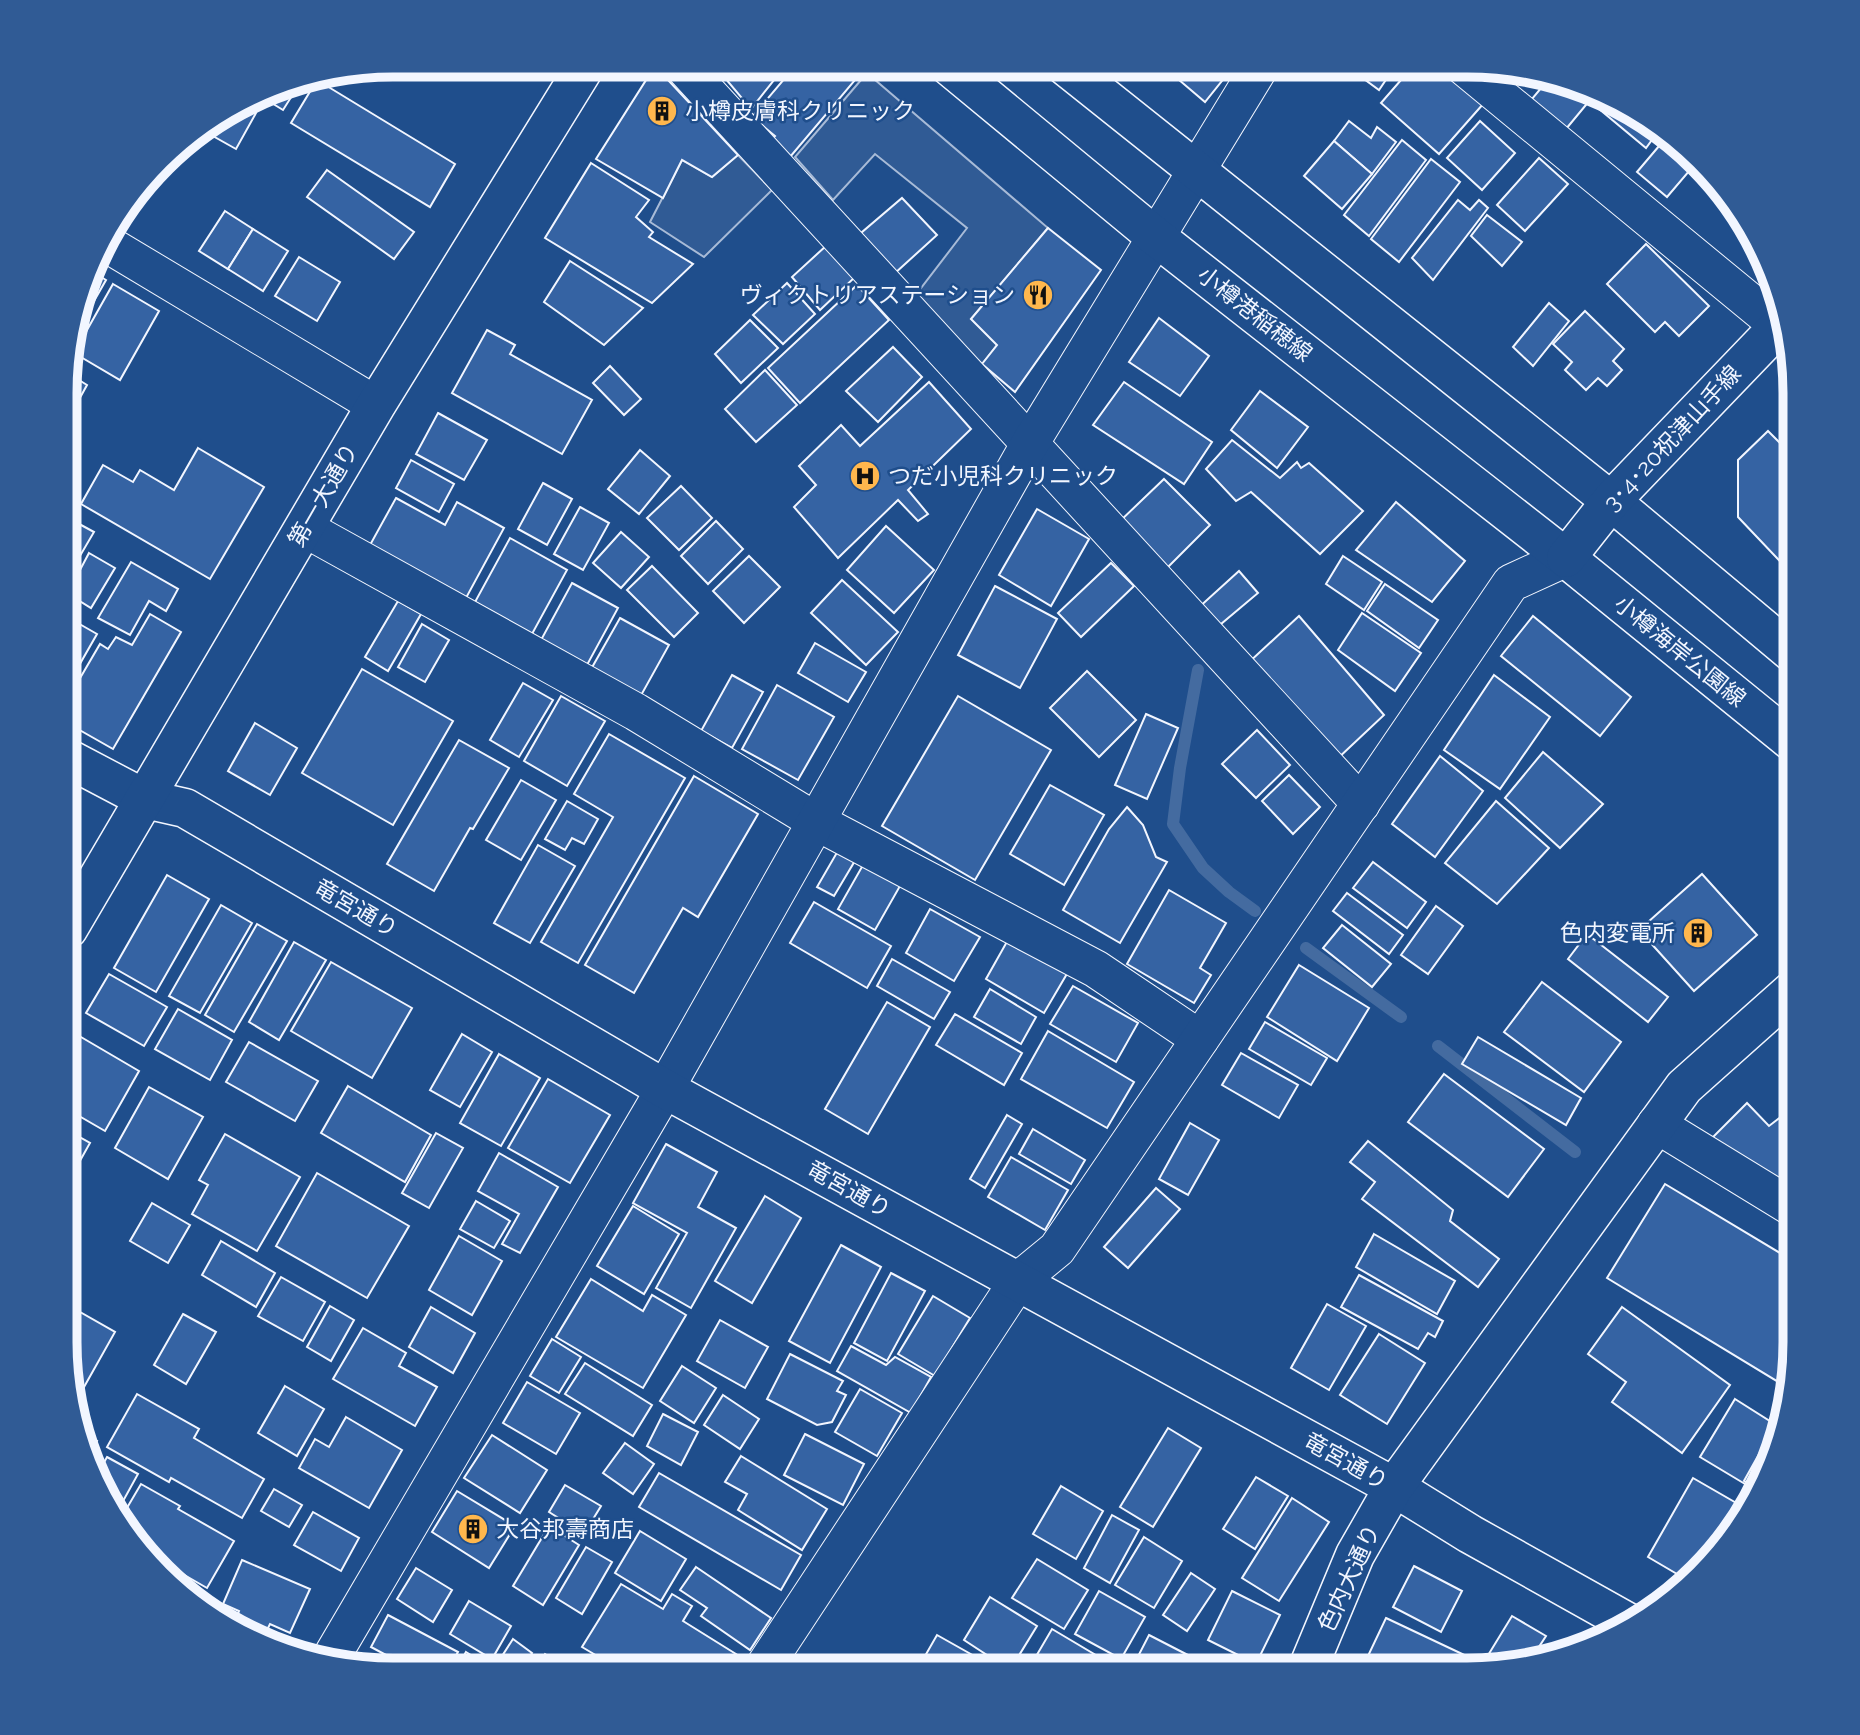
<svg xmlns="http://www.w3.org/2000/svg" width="1860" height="1735" font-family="Raleway,'Noto Sans JP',sans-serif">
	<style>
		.built { fill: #305b95; stroke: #a8bbd7; stroke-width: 2 }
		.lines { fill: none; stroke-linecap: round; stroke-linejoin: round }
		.stream { stroke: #446ba0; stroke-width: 12 }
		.building { fill: #3563a3; stroke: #f2f6ff; stroke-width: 2 }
		.street-casing { stroke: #f2f6ff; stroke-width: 39 }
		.secondary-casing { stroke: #f2f6ff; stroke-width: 41 }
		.street { stroke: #1f4e8c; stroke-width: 37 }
		.secondary { stroke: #1f4e8c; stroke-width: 38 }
		.labels { text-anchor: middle; stroke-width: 5; stroke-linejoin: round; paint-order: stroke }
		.poi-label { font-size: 23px; fill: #f2f6ff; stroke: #1f4e8c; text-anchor: start }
		.street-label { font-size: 23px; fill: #f2f6ff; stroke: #1f4e8c }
		.rim { fill: none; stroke: #f2f6ff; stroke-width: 9 }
	</style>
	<rect width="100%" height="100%" fill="#1f4e8c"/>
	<g class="built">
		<polygon points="867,73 1048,228 971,319 997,345 982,364 915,296 967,228 875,154 833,200 795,157"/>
		<polygon points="738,155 772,190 704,257 650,222 682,160 712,177"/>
	</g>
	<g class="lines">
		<g class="stream">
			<polyline points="1198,670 1180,768 1173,824 1203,868 1229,892 1255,911"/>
			<polyline points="1306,948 1401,1017"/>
			<polyline points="1438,1046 1575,1152"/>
		</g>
	</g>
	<g class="building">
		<polygon points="714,65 786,65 751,109"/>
		<polygon points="796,65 851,65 861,73 790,157 771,140 775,136 752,117"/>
		<polygon points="1180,65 1231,65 1233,67 1205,102 1172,74"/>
		<polygon points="1345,65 1396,65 1379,90"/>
		<polygon points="1414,65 1441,65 1484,103 1439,154 1381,103"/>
		<polygon points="655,66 738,155 712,177 682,160 663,198 596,159"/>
		<polygon points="1501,69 1525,75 1517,84"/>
		<polygon points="302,80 283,110 262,97 287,82"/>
		<polygon points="317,80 455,164 430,207 291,123"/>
		<polygon points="1547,81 1595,94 1566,129 1531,100"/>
		<polygon points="1607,97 1612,99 1657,133 1646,148 1598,108"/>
		<polygon points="245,107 256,113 236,149 204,131"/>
		<polygon points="1349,121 1371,138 1377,127 1396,142 1372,174 1334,141"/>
		<polygon points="1480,121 1515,153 1482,190 1447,158"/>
		<polygon points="1665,139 1696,163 1667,197 1637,172"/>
		<polygon points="1402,140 1426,160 1369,236 1344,215"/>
		<polygon points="1334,141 1372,174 1342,209 1304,176"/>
		<polygon points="1539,158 1568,184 1525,231 1497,205"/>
		<polygon points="1431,159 1460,182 1399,262 1371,239"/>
		<polygon points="591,163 649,200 636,217 653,232 649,237 693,264 652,303 545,238"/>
		<polygon points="327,170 414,232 394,259 307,197"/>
		<polygon points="902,198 937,235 894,274 861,233"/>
		<polygon points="1458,200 1470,210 1479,200 1488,208 1433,280 1412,258"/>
		<polygon points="225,211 253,229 228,269 199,251"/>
		<polygon points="1487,215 1522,242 1502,266 1471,236"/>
		<polygon points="1048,228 1101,270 1015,392 982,364 997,345 971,319"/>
		<polygon points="253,229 288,251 263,291 228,269"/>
		<polygon points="1646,244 1709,306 1679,336 1665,322 1655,332 1607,284"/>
		<polygon points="827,245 854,278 820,310 792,277"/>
		<polygon points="299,257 340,282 317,321 275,296"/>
		<polygon points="570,261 643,308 604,345 544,302"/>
		<polygon points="93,272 106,280 71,341 71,330"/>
		<polygon points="787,283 815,314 783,344 753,315"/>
		<polygon points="113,284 159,311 120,380 74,353"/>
		<polygon points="857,285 889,320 800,403 768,368"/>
		<polygon points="1549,303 1569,321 1533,366 1513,347"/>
		<polygon points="1585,311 1624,349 1613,361 1622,370 1607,386 1598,378 1586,390 1565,370 1572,362 1553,344"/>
		<polygon points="1159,318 1209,356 1180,396 1129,362"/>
		<polygon points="750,320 778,348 741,383 715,354"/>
		<polygon points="487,330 515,345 510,354 592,400 562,454 452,393"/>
		<polygon points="893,347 922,377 878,422 846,391"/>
		<polygon points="610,366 641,399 624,415 593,383"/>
		<polygon points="765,370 797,405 756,442 725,409"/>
		<polygon points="71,375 87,385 71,414"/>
		<polygon points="929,382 971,429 908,490 928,514 918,521 898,500 838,558 794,507 816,485 799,466 841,425 860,446"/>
		<polygon points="1124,382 1212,442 1184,484 1093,425"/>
		<polygon points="1260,391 1308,427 1277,468 1231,430"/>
		<polygon points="438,413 487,440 464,480 416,454"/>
		<polygon points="1768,431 1795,458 1795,577 1738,517 1738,460"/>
		<polygon points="1232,440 1280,478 1297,462 1301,468 1309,463 1363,511 1320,554 1251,492 1236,501 1206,469"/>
		<polygon points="198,448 264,487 210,579 81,504 103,465 133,482 140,470 174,490"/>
		<polygon points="640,450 670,476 639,514 608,489"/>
		<polygon points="411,460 454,484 439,512 396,488"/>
		<polygon points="1164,479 1210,525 1163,572 1118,523"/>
		<polygon points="543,483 572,499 547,545 518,529"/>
		<polygon points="681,486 712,518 679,550 647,518"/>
		<polygon points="396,498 445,525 457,502 504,528 466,598 370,545"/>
		<polygon points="1396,502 1465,561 1432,602 1356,550"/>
		<polygon points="580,507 609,523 583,570 554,554"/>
		<polygon points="1037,509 1089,539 1051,606 999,575"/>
		<polygon points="70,519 94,532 77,561 70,557"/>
		<polygon points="716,521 743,549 708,584 681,556"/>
		<polygon points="886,526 934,570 894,613 847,570"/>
		<polygon points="621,532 649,557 621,588 593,563"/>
		<polygon points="510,538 567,570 532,634 475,602"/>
		<polygon points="89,553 115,568 91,608 70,595 70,570 72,566 80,570"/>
		<polygon points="749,556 780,587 744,623 713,591"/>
		<polygon points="1343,556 1382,582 1364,610 1326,584"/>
		<polygon points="131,562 178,589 166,611 149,601 130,635 98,618"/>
		<polygon points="1111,563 1134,586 1081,637 1058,613"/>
		<polygon points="652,566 698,613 674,637 627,590"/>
		<polygon points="1239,571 1258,593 1215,629 1197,609"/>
		<polygon points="842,580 898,632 866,665 811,613"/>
		<polygon points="572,583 618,608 587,665 541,640"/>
		<polygon points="1385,584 1438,620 1419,648 1367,611"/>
		<polygon points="995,586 1057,619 1020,688 958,655"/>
		<polygon points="398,601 421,614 388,671 365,657"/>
		<polygon points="1362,613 1421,653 1395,691 1338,650"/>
		<polygon points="150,614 181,632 113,749 69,724 69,697 100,644 108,649 116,637 132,645"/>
		<polygon points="1299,616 1384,715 1335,761 1247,664"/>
		<polygon points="1533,616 1631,697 1600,736 1501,656"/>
		<polygon points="69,618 97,634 69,683"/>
		<polygon points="620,618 669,645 639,699 590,671"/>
		<polygon points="422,624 449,640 425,682 398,667"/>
		<polygon points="815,643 866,672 848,702 798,673"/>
		<polygon points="362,669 453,721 393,825 302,773"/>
		<polygon points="1087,671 1136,720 1099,757 1050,708"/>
		<polygon points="732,675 763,692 732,748 701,731"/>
		<polygon points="1494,675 1550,717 1500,789 1444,750"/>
		<polygon points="523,683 553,700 519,757 490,740"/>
		<polygon points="777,685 834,717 798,780 742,749"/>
		<polygon points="561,696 605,721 567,786 524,761"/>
		<polygon points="958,696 1051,750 975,880 882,826"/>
		<polygon points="1146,714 1178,728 1147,799 1115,785"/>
		<polygon points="255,723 297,748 270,795 228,771"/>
		<polygon points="1257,730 1290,765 1256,798 1222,764"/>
		<polygon points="609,734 685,778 578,963 541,942 613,817 574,794"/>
		<polygon points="459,740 509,768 473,829 470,828 434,891 387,864"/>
		<polygon points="1543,752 1603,804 1560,848 1505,798"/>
		<polygon points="1440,756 1483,791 1435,857 1392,824"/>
		<polygon points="1289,775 1320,807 1293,834 1262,801"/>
		<polygon points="694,776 758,814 698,917 683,908 634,993 585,965"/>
		<polygon points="521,780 556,800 521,860 486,840"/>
		<polygon points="1050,785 1104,815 1064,885 1010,854"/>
		<polygon points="567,801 598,819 584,844 572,838 565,850 545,839"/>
		<polygon points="1496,801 1549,848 1497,904 1445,863"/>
		<polygon points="1127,807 1143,825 1156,857 1167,862 1120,943 1063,910 1109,829"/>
		<polygon points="538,845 575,866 530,943 494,923"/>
		<polygon points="839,849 856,859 834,896 817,887"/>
		<polygon points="1373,862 1426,902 1407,928 1353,888"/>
		<polygon points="863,865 900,886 875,930 838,909"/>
		<polygon points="1702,874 1757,935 1694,991 1639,930"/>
		<polygon points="167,875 209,899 156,992 114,968"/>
		<polygon points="1169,890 1226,923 1200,968 1211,975 1194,1003 1127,964"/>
		<polygon points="1347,893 1403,935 1389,954 1333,911"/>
		<polygon points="814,902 891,946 867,988 790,943"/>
		<polygon points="221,905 252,923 200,1013 169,996"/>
		<polygon points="1436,906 1463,926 1428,974 1401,955"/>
		<polygon points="930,909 980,937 954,981 906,953"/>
		<polygon points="257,924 287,941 234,1032 205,1015"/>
		<polygon points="1342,925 1391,964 1372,987 1323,948"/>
		<polygon points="1587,934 1668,997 1648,1022 1568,959"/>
		<polygon points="1009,938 1068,972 1044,1013 986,979"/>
		<polygon points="294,942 326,960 279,1040 249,1022"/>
		<polygon points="892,959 950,992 934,1019 877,986"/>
		<polygon points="331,962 412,1008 372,1078 291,1031"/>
		<polygon points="1299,965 1369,1008 1337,1061 1267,1017"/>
		<polygon points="109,974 167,1007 144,1046 86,1013"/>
		<polygon points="1542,982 1621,1042 1584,1092 1504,1032"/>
		<polygon points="1073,986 1138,1023 1116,1062 1050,1024"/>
		<polygon points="990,989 1036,1017 1021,1044 974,1017"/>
		<polygon points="887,1002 930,1027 868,1134 825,1109"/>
		<polygon points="178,1009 232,1040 210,1080 155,1049"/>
		<polygon points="955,1014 1022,1053 1004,1085 936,1045"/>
		<polygon points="1265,1022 1327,1058 1311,1085 1249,1049"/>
		<polygon points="69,1030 139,1071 105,1131 67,1109"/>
		<polygon points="1048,1031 1134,1082 1107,1128 1021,1079"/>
		<polygon points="462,1034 492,1052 460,1107 430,1090"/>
		<polygon points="1478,1037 1581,1098 1566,1125 1462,1064"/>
		<polygon points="249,1042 318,1081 295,1121 226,1082"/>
		<polygon points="1241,1053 1298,1085 1279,1118 1222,1085"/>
		<polygon points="499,1054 540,1078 501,1146 460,1123"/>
		<polygon points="1444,1074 1544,1149 1508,1197 1408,1122"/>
		<polygon points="548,1079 610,1115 570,1183 508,1148"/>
		<polygon points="348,1086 431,1135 405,1182 321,1133"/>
		<polygon points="149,1087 203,1117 168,1179 115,1148"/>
		<polygon points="1747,1103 1769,1126 1782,1116 1795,1129 1795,1171 1784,1182 1712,1138"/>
		<polygon points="1007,1115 1022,1124 985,1188 970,1179"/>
		<polygon points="1190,1123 1219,1140 1188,1195 1159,1179"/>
		<polygon points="1033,1129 1085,1160 1071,1184 1019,1154"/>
		<polygon points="67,1130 90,1143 77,1166 67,1160"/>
		<polygon points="436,1133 463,1148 429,1208 402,1193"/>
		<polygon points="225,1134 300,1177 257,1251 192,1214 208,1185 199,1180"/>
		<polygon points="1368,1141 1453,1210 1450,1221 1499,1259 1478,1287 1362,1199 1375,1182 1350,1162"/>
		<polygon points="666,1144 717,1172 698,1207 736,1228 691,1308 656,1288 687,1233 633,1203"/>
		<polygon points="499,1153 558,1187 520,1253 502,1244 519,1214 478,1191"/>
		<polygon points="1011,1157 1068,1190 1045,1230 988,1197"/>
		<polygon points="317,1173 409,1226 367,1298 276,1246"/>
		<polygon points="1665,1184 1795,1262 1795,1342 1785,1386 1607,1278"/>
		<polygon points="1156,1188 1180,1209 1128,1268 1104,1247"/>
		<polygon points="765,1196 801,1218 752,1303 715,1281"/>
		<polygon points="476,1201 510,1221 494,1248 460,1229"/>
		<polygon points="152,1203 190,1225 168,1263 130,1241"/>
		<polygon points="633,1206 679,1234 644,1294 597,1266"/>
		<polygon points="1374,1234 1455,1281 1437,1314 1356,1267"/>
		<polygon points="459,1236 502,1261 472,1315 429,1290"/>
		<polygon points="221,1241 275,1273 256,1307 202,1275"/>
		<polygon points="841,1245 881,1267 830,1363 789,1341"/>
		<polygon points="891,1273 925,1291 887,1361 854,1343"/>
		<polygon points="1359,1275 1443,1321 1435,1337 1428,1333 1418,1349 1341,1307"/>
		<polygon points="281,1277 325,1302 303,1341 258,1316"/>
		<polygon points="591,1279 643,1311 652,1295 686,1315 643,1388 556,1337"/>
		<polygon points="933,1296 970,1318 935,1376 898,1354"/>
		<polygon points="66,1304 115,1332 75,1403 65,1363"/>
		<polygon points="1327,1304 1366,1326 1329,1390 1291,1368"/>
		<polygon points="330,1306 354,1320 331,1361 307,1347"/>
		<polygon points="431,1307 475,1333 453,1373 409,1347"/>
		<polygon points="1622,1307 1730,1385 1682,1453 1612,1402 1626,1382 1588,1354"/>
		<polygon points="183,1314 216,1332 186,1384 154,1365"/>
		<polygon points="720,1320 768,1347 745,1388 697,1361"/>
		<polygon points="363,1328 406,1353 399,1366 437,1387 415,1426 333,1379"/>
		<polygon points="1379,1334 1425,1363 1387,1424 1340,1395"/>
		<polygon points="552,1339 581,1357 559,1393 530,1376"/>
		<polygon points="851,1346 886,1365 895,1357 931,1377 911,1413 837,1371"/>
		<polygon points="790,1354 843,1381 837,1391 846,1395 832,1422 817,1425 767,1399"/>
		<polygon points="585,1363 652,1405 633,1436 565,1394"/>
		<polygon points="682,1366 716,1388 694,1423 660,1401"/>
		<polygon points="527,1382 580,1413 556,1454 503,1423"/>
		<polygon points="285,1386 324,1409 297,1456 258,1433"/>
		<polygon points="860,1389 902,1413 877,1456 835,1432"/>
		<polygon points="137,1394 199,1429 194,1438 264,1479 242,1518 171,1478 169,1482 107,1447"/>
		<polygon points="723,1395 759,1419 740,1449 704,1425"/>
		<polygon points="1735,1399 1776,1425 1773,1437 1745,1484 1700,1457"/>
		<polygon points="663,1414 698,1432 681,1465 647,1446"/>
		<polygon points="346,1417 402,1450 369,1508 299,1468 315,1439 329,1447"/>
		<polygon points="1776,1424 1762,1487 1759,1490 1744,1481"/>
		<polygon points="1168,1428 1201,1448 1153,1527 1120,1507"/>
		<polygon points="81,1432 97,1441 88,1458"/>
		<polygon points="805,1434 864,1464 843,1505 784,1475"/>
		<polygon points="492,1435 547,1470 520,1513 464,1478"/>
		<polygon points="625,1443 654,1464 633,1494 603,1473"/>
		<polygon points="741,1456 827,1509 802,1550 738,1510 747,1494 725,1482"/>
		<polygon points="107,1457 138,1474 117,1512 96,1477"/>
		<polygon points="659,1473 801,1555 781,1590 639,1507"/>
		<polygon points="1256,1477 1288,1496 1255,1549 1223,1529"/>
		<polygon points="1693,1478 1745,1508 1689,1581 1648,1557"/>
		<polygon points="141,1484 180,1506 178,1509 234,1541 207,1588 151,1556 149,1560 146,1558 121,1518"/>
		<polygon points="565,1485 601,1506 584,1534 549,1512"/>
		<polygon points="1061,1486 1103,1511 1076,1559 1033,1534"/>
		<polygon points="274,1489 302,1505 289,1527 261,1511"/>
		<polygon points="457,1491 515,1526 489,1568 432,1532"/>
		<polygon points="1292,1498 1329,1522 1279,1601 1242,1578"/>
		<polygon points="313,1512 359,1538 341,1571 294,1545"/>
		<polygon points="1112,1515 1139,1530 1110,1583 1084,1568"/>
		<polygon points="549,1526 579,1545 543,1605 513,1586"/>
		<polygon points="640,1531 686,1559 661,1601 615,1573"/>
		<polygon points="1144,1537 1182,1561 1154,1608 1115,1585"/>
		<polygon points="586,1547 612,1562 582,1614 556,1598"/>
		<polygon points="1037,1559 1088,1590 1064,1629 1012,1598"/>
		<polygon points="242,1560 310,1589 290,1633 270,1624 266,1632 236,1619 239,1611 223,1604"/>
		<polygon points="1414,1566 1462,1591 1441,1632 1393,1607"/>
		<polygon points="696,1567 771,1618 750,1650 701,1616 707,1608 680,1590"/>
		<polygon points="416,1568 452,1590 433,1622 397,1599"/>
		<polygon points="1191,1573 1215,1589 1187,1631 1163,1615"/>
		<polygon points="621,1584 663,1609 672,1594 692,1606 683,1621 744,1659 737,1670 621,1670 582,1647"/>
		<polygon points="1099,1591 1145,1617 1121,1659 1075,1634"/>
		<polygon points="1232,1591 1280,1615 1256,1664 1208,1640"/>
		<polygon points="990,1597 1037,1626 1010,1670 964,1640"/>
		<polygon points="469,1601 511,1626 492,1659 450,1634"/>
		<polygon points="388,1615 458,1652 448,1670 414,1670 371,1647"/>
		<polygon points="1512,1616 1546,1636 1531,1659 1479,1670"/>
		<polygon points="1386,1618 1475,1660 1470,1670 1391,1670 1367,1658"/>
		<polygon points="1052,1629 1121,1670 1028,1670"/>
		<polygon points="937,1635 999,1670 917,1670"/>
		<polygon points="1149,1635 1217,1670 1131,1670"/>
		<polygon points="513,1639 532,1653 521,1670 493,1670"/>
		<polygon points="466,1652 484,1663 480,1670 456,1670"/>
		<polygon points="545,1654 570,1670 534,1670"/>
	</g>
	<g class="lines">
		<g class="street-casing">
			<g id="street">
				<polyline points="682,65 1361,804"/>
				<polyline points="1462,65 1779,326"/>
				<polyline points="104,242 376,405"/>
				<polyline points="304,528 636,712 817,822 1096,969 1200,1039"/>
				<polyline points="1656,1124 1795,1209"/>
				<polyline points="332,1656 665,1089 1029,445 1261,65"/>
				<polyline points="762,1670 1018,1281 1057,1249 1511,583 1566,558"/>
			</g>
		</g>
		<g class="secondary-casing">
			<g id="secondary">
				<polyline points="948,65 1156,237 1566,558 1795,744"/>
				<polyline points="1064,65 1611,501 1795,655"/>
				<polyline points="1566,558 1611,501 1783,322"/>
				<polyline points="69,759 145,799 185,808 665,1089 1394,1487 1470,1534 1629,1623"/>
				<polyline points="68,929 376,405 586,65"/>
				<polyline points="1307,1670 1355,1555 1394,1487 1684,1087 1795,988"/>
			</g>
		</g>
		<use href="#street" class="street"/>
		<use href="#secondary" class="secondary"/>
	</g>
	<defs>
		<g id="building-disc" transform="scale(1.575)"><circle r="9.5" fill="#ffb74d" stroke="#1f4e8c"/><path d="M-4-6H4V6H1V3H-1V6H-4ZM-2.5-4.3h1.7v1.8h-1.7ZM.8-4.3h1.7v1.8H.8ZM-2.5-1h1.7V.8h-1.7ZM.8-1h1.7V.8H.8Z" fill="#111"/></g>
		<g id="restaurant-disc" transform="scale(1.575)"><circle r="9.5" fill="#ffb74d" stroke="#1f4e8c"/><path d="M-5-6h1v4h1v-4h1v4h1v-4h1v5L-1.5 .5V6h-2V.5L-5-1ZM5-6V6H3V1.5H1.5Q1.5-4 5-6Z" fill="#111"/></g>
		<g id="hospital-disc" transform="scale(1.575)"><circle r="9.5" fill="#ffb74d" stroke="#1f4e8c"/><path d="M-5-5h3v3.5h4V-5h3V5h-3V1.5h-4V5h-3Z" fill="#111"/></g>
	</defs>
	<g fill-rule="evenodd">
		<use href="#building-disc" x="662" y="111"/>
		<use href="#restaurant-disc" x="1038" y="295"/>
		<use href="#hospital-disc" x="865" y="476"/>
		<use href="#building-disc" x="1698" y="933"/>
		<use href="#building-disc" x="473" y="1529"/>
	</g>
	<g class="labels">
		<g class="poi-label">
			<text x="685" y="119">小樽皮膚科クリニック</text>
			<text x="1015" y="303" text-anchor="end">ヴィクトリアステーション</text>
			<text x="888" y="484">つだ小児科クリニック</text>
			<text x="1675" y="941" text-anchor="end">色内変電所</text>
			<text x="496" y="1537">大谷邦壽商店</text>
		</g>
		<g class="street-label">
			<text transform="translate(1255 314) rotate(38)" y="8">小樽港稲穂線</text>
			<text transform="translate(1672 438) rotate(-47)" y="8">3･4･20祝津山手線</text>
			<text transform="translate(323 495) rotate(-60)" y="8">第一大通り</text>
			<text transform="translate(1680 651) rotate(39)" y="8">小樽海岸公園線</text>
			<text transform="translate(356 908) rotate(30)" y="8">竜宮通り</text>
			<text transform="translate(849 1189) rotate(29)" y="8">竜宮通り</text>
			<text transform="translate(1346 1461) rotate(29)" y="8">竜宮通り</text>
			<text transform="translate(1349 1578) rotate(-65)" y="8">色内大通り</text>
		</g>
	</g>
	<path d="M0 0H1860V1735H0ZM393 77H1467A316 316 0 0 1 1783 393V1342A316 316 0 0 1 1467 1658H393A316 316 0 0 1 77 1342V393A316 316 0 0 1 393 77Z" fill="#305b95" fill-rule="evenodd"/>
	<path class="rim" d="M393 77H1467A316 316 0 0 1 1783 393V1342A316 316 0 0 1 1467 1658H393A316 316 0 0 1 77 1342V393A316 316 0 0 1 393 77Z"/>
</svg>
